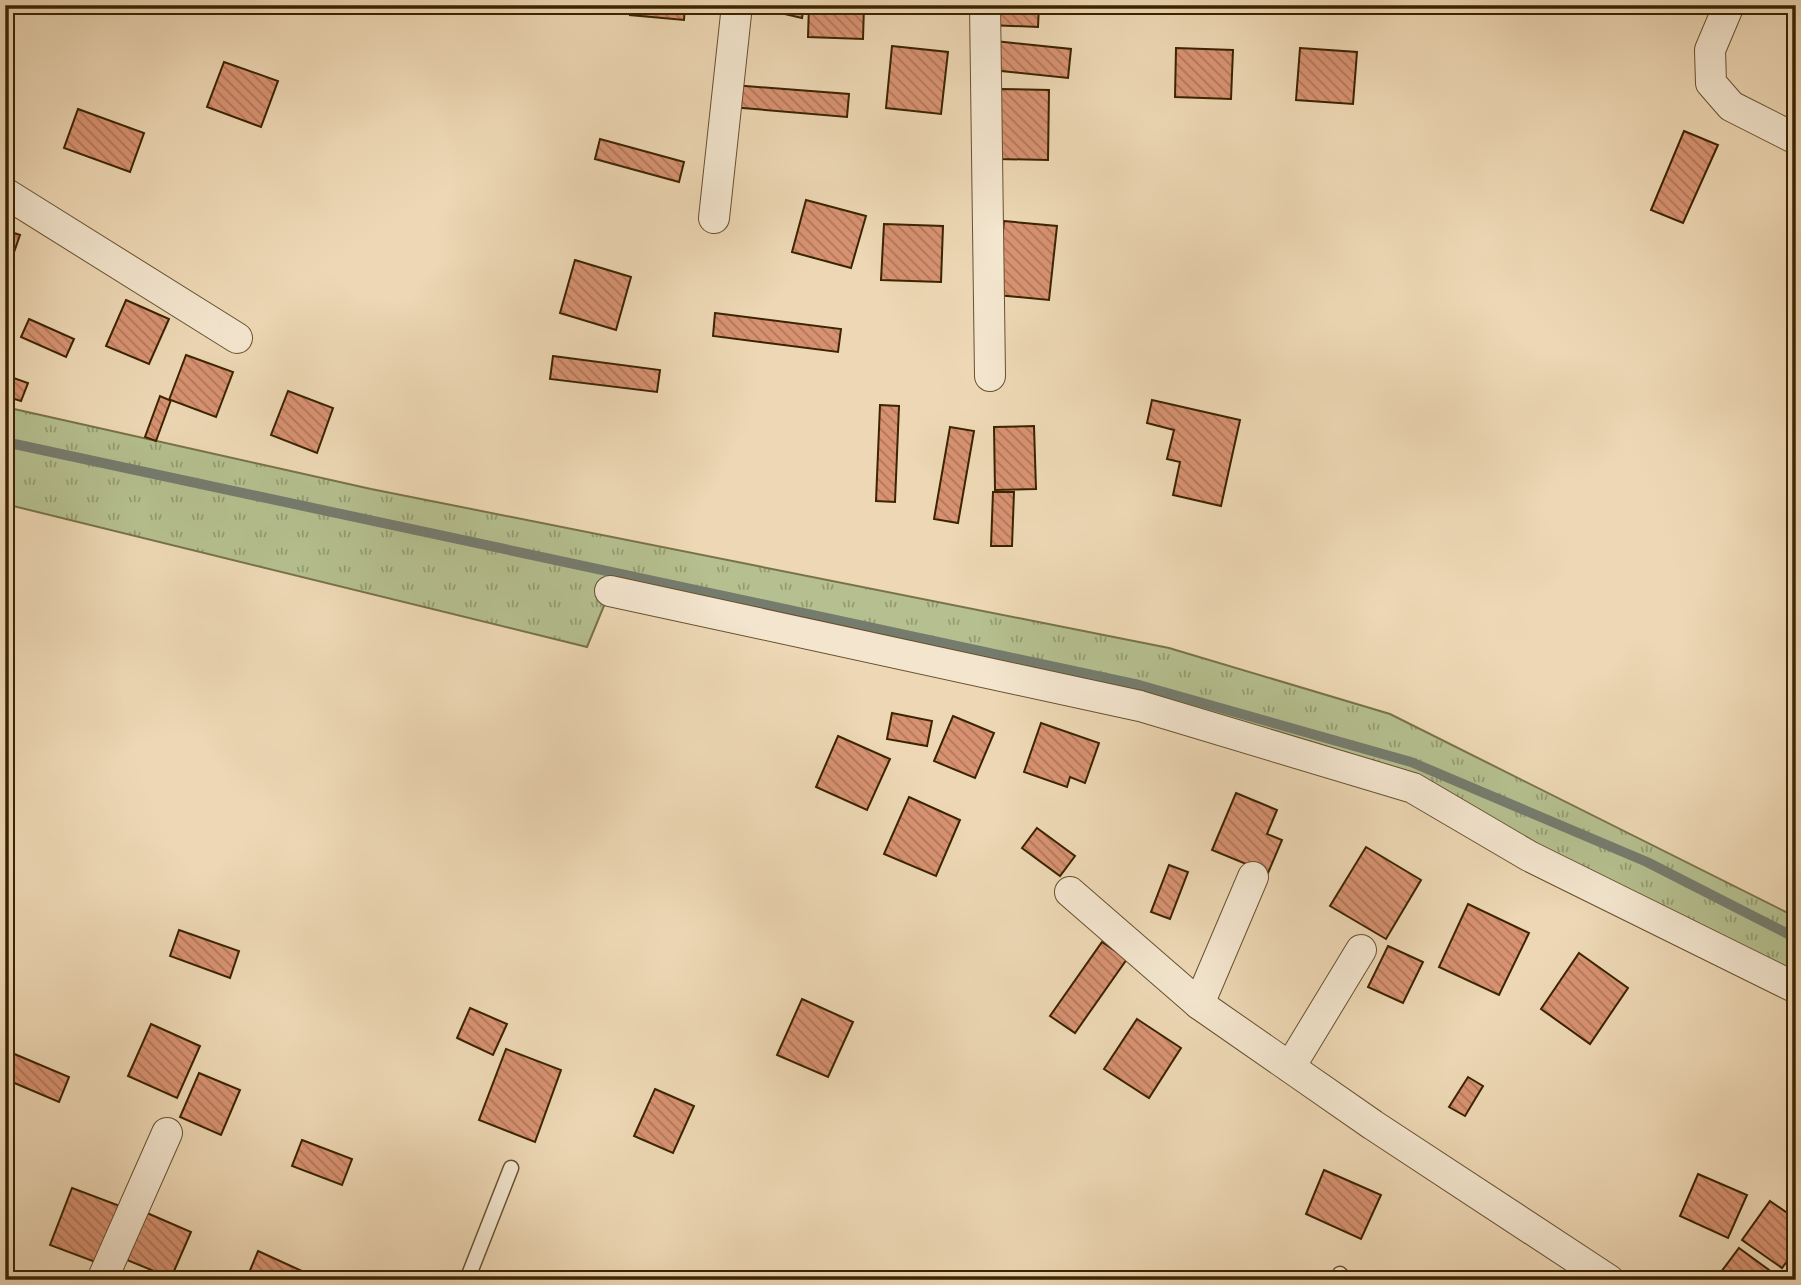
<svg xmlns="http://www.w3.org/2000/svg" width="1801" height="1285" font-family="'IM FELL DW Pica',serif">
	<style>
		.grass { fill: url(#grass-tufts); stroke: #787248; stroke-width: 2 }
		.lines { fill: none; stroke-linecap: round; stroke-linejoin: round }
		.stream { stroke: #757c6e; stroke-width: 10 }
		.building { fill: url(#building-back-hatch); stroke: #3b2401; stroke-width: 2 }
		.lane-casing { stroke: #68512e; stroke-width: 17 }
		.street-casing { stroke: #68512e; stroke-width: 32 }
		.lane { stroke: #f3e5ce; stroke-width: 14 }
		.street { stroke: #f3e5ce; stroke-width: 30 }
	</style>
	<defs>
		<pattern id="grass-tufts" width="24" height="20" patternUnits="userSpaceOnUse" patternTransform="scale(1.75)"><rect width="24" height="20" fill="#b5bf8f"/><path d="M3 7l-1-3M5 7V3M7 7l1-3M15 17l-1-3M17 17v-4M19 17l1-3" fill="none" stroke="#949b72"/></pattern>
		<pattern id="building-back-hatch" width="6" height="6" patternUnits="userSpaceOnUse" patternTransform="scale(1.75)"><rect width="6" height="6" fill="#d89272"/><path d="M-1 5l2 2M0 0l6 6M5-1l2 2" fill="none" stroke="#b0775b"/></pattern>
	</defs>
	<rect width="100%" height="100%" fill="#edd7b4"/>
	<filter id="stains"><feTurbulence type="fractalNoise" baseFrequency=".00286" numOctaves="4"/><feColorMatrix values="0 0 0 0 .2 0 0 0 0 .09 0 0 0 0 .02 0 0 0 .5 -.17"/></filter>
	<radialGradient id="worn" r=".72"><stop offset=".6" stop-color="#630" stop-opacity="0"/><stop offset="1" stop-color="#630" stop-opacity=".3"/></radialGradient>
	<polygon class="grass" points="5,407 371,489 1169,648 1390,714 1796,917 1796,988 1413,788 610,591 587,647 5,504"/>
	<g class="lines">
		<polyline class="stream" points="5,442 1139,685 1411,762 1647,862 1796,938"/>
	</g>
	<g class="building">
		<polygon points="5,5 15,5 8,25 5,24"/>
		<polygon points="631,5 685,5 684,20 630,15"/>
		<polygon points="746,5 804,5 802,18"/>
		<polygon points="809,5 864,5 863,39 808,37"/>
		<polygon points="988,5 1039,5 1038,27 988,25"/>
		<polygon points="995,41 1071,49 1068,78 992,70"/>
		<polygon points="892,46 948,52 941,114 886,108"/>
		<polygon points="1176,48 1233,50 1231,99 1175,97"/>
		<polygon points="1300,48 1357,52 1353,104 1296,100"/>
		<polygon points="224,62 278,81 261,127 207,107"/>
		<polygon points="733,85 849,94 847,117 731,107"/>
		<polygon points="1001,89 1049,90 1048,160 999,159"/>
		<polygon points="78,109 144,133 130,172 64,148"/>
		<polygon points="1684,131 1718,145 1683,223 1651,210"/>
		<polygon points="600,139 684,162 679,182 595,159"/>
		<polygon points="806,200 866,216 851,268 792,252"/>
		<polygon points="1004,221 1057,226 1049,300 997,295"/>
		<polygon points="884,224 943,226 941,282 881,280"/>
		<polygon points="5,230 20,235 5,278"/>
		<polygon points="575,260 631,277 616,330 560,313"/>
		<polygon points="126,300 169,319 149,364 106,346"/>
		<polygon points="715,313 841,329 838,352 713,336"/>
		<polygon points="29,319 74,339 66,357 21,337"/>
		<polygon points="186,355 233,372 216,417 171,400 156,441 145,437 160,396 169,400"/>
		<polygon points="553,356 660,370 657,392 550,379"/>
		<polygon points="5,375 28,383 21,401 5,396"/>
		<polygon points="288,391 333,408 317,453 271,435"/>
		<polygon points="1152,400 1240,420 1221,506 1173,495 1180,462 1167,459 1174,430 1147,423"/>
		<polygon points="880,405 899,406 895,502 876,501"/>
		<polygon points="1034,426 1036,489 995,490 994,427"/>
		<polygon points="950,427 974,431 958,523 934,519"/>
		<polygon points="993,492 1014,492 1012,546 991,546"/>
		<polygon points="892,713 932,721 927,746 887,739"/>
		<polygon points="953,716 994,733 975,778 934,761"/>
		<polygon points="1041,723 1099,743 1085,783 1070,777 1067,787 1024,772"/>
		<polygon points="838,736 890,759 867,810 816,787"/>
		<polygon points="1236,793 1277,810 1267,834 1282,840 1268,873 1212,850"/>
		<polygon points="909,797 960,820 936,876 884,854"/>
		<polygon points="1037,828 1075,856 1060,876 1022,848"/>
		<polygon points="1366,847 1421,880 1386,939 1330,906"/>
		<polygon points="1169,865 1188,872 1170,919 1151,912"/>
		<polygon points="1468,904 1529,933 1499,995 1439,967"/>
		<polygon points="179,930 239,951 230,978 170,956"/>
		<polygon points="1102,942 1127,959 1075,1033 1050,1016"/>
		<polygon points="1388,946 1423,962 1403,1003 1368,987"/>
		<polygon points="1579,953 1628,988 1590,1044 1541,1009"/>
		<polygon points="802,999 853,1022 828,1077 777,1055"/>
		<polygon points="470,1008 507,1024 493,1055 457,1038"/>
		<polygon points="1137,1019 1181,1048 1149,1098 1104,1069"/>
		<polygon points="151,1024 200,1046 177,1098 128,1076"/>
		<polygon points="506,1049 561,1070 535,1142 479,1120"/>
		<polygon points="5,1050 69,1077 59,1102 5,1079"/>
		<polygon points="199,1073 240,1090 221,1135 180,1117"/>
		<polygon points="1468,1077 1483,1086 1465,1116 1449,1107"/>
		<polygon points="655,1089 694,1106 673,1153 634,1136"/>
		<polygon points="302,1140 352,1159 342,1185 292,1166"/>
		<polygon points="1324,1170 1381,1195 1361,1239 1306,1214"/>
		<polygon points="1698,1174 1747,1195 1728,1238 1680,1216"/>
		<polygon points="72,1188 120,1206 98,1263 50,1245"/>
		<polygon points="1770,1201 1796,1219 1796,1249 1782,1268 1742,1240"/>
		<polygon points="147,1213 191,1232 171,1278 127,1260"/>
		<polygon points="1739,1248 1780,1278 1778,1280 1715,1280"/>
		<polygon points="258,1251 302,1271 299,1280 246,1280"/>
	</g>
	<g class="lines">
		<g class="lane-casing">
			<g id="lane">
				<polyline points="467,1280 511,1168"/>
				<polyline points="1337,1280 1340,1274"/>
			</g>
		</g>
		<g class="street-casing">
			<g id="street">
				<polyline points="985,5 990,376"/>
				<polyline points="1729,5 1710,50 1711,83 1731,106 1796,139"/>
				<polyline points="5,193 237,338"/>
				<polyline points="714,218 737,5"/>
				<polyline points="610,591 1140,706 1413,788 1529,856 1796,988"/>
				<polyline points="1070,892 1199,1004 1373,1125 1609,1280"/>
				<polyline points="1199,1004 1253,877"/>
				<polyline points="1290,1067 1361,950"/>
				<polyline points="102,1280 167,1133"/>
			</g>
		</g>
		<use href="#lane" class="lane"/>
		<use href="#street" class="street"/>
	</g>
	<rect width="1801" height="1285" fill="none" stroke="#edd7b4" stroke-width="28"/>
	<rect x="7" y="7" width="1787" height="1271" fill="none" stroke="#3b2401" stroke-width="3.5"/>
	<rect x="14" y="14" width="1773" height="1257" fill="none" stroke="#3b2401" stroke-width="2"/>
	<rect width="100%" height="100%" filter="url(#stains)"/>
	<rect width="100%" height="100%" fill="url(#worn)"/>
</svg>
